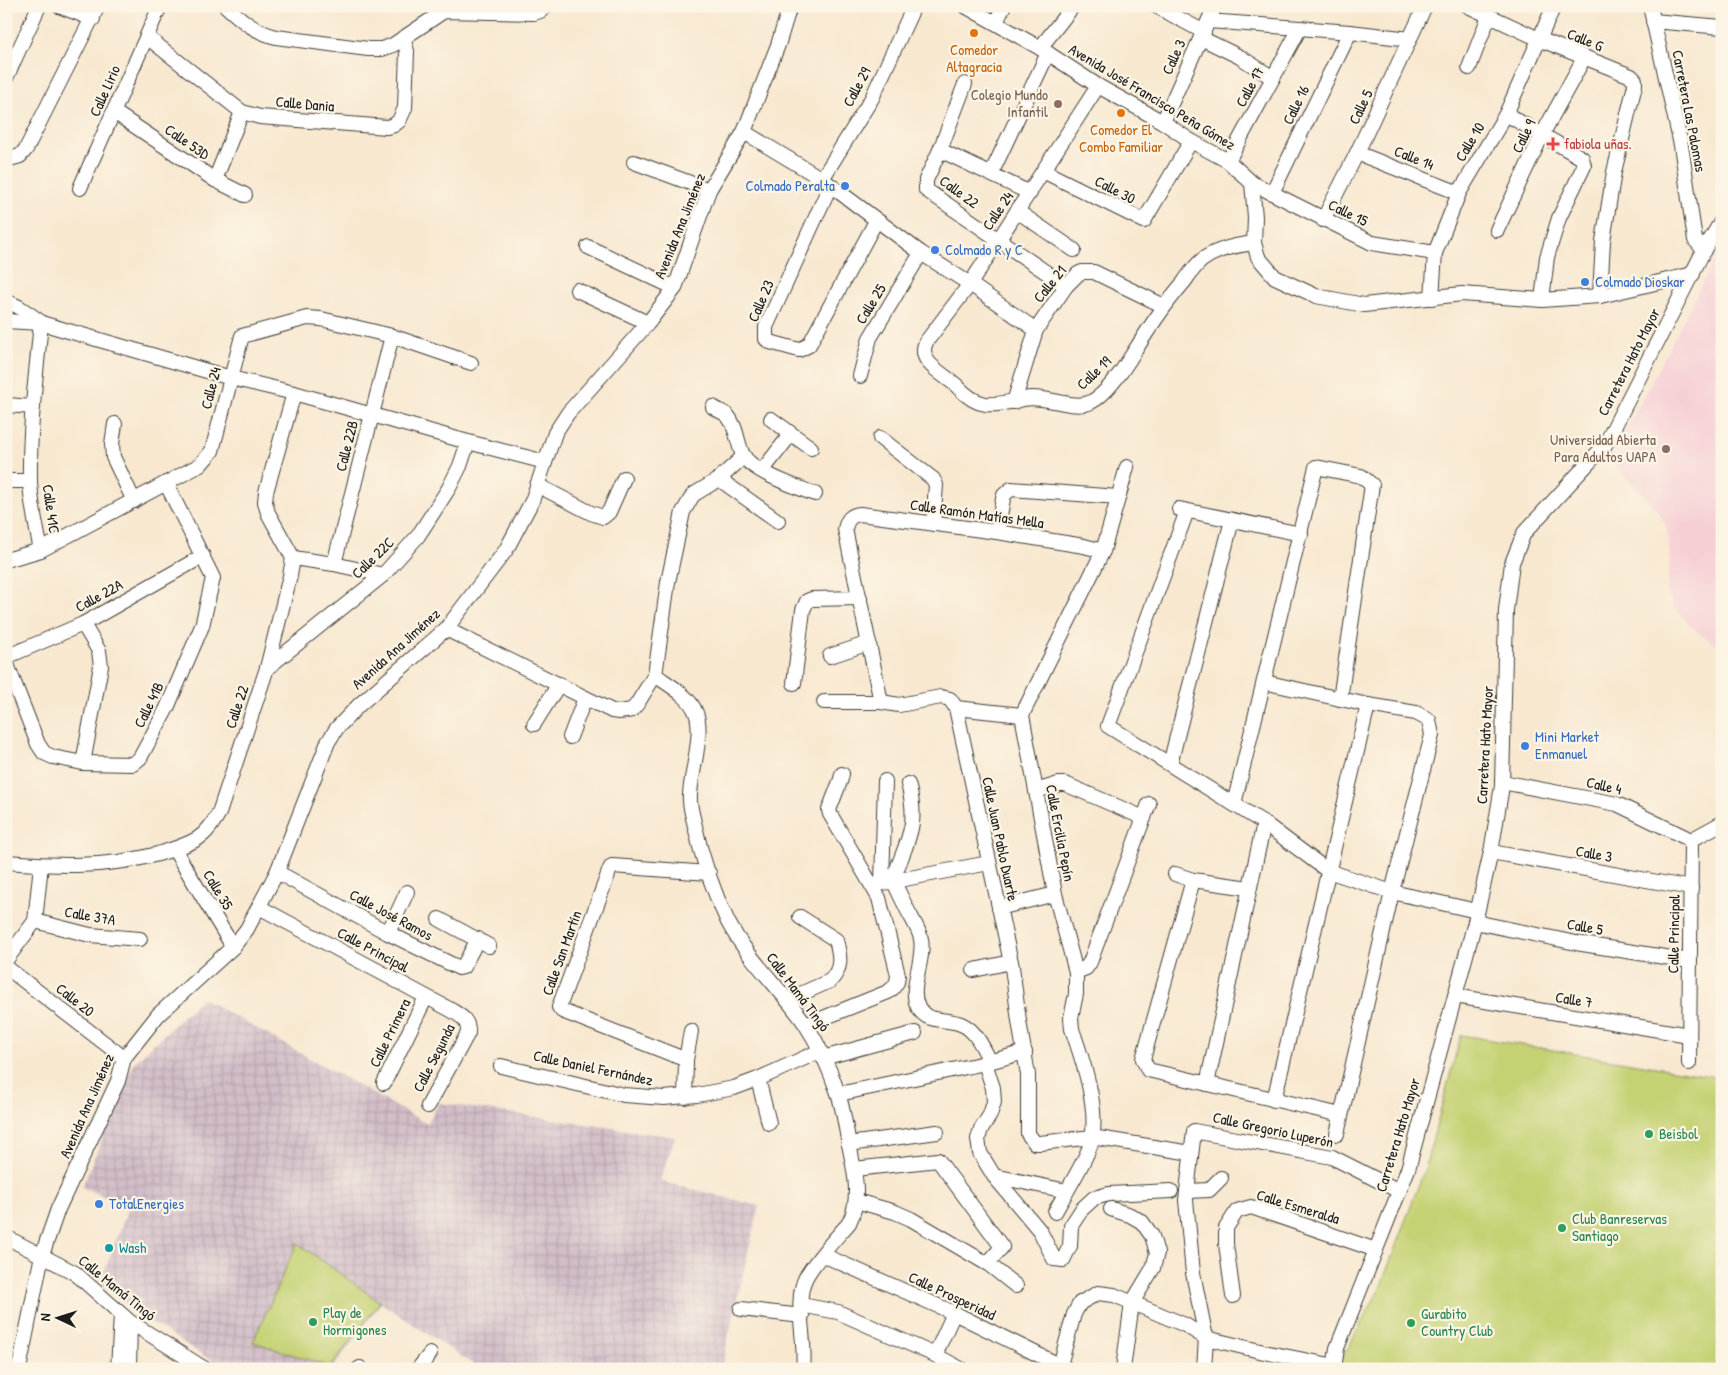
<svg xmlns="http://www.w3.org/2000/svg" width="1728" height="1375" font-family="'Patrick Hand',sans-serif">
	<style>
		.built { fill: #f6cfd5 }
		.industrial { fill: url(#industrial-grid) }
		.green { fill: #c5d273; stroke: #707748 }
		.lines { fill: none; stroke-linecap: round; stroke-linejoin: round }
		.minor-casing { stroke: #3d3b37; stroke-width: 16 }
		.minor { stroke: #fff; stroke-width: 14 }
		.food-dot { fill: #e8710a; stroke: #fcf5e5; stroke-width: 2 }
		.education-dot { fill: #8d6e63; stroke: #fcf5e5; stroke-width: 2 }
		.health-dot { fill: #e0444e; stroke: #fcf5e5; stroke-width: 2 }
		.shop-dot { fill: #3f7fe0; stroke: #fcf5e5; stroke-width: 2 }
		.leisure-dot { fill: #2e9e5b; stroke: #fcf5e5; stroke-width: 2 }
		.culture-dot { fill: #0f9aa8; stroke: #fcf5e5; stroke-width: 2 }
		.labels { text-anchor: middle; stroke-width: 4.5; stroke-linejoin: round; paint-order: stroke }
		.street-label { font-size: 15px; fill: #1c1c1c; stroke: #fcf5e5 }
		.food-label { font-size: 15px; fill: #c56008; stroke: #fcf5e5 }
		.education-label { font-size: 15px; fill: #785e54; stroke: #fcf5e5; text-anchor: end }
		.health-label { font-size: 15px; fill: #be3a42; stroke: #fcf5e5; text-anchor: start }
		.shop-label { font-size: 15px; fill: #366cbe; stroke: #fcf5e5; text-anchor: start }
		.leisure-label { font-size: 15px; fill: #27864d; stroke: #fcf5e5; text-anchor: start }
		.culture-label { font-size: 15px; fill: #0d838f; stroke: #fcf5e5; text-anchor: start }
	</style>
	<defs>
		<pattern id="industrial-grid" width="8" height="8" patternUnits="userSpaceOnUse" patternTransform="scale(1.25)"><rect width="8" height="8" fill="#d1bdc8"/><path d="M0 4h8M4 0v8" fill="none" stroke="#b3a2ab"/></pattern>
	</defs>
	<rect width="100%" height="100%" fill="#fcf5e5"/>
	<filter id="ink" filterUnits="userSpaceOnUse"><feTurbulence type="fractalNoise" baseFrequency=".02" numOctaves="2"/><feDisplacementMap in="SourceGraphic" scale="10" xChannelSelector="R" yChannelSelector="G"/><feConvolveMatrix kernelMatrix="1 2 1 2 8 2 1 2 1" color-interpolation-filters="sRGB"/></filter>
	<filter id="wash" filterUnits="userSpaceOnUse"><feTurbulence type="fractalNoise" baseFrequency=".0096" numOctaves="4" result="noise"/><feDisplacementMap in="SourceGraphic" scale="20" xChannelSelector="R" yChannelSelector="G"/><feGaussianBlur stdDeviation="1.12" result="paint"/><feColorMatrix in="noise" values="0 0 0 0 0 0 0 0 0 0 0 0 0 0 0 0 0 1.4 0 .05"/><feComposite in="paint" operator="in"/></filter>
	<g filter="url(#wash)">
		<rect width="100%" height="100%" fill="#f8e8d0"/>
		<polygon class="built" points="1722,245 1722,646 1714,643 1696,631 1674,608 1667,591 1670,561 1669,541 1666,525 1659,512 1606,455 1633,418"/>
		<polygon class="industrial" points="202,998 427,1124 439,1103 675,1137 660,1181 759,1206 721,1369 480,1369 381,1303 332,1369 225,1369 146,1319 100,1283 129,1206 82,1187 133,1064"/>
		<g class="green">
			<polygon points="1461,1035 1722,1078 1722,1369 1341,1369 1342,1359 1380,1288 1425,1168"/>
			<polygon points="297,1243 380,1302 331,1367 253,1342"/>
		</g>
	</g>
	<g filter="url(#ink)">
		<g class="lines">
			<g class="minor-casing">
				<g id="minor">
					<polyline points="59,6 93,19"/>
					<path d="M226 6C243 21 253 31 276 37L368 49H382L393 45 444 11 534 13 540 11 546 6"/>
					<polyline points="965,6 1040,48 1098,86 1163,122 1191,141 1228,161 1252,183 1372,243 1435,253"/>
					<polyline points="1156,6 1204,32"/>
					<polyline points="1468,6 1539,39 1631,76 1635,80 1635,85 1614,172 1603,241 1600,296"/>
					<polyline points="1650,6 1681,145 1695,240 1704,250"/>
					<polyline points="1209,21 1350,32 1410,39"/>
					<polyline points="1653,21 1722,27"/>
					<polyline points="996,22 1004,6"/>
					<polyline points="147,37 242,112 260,117 387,127 394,125 399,121 405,108 407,51 403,38"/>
					<polyline points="1201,38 1240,57 1273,78"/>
					<polyline points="1040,48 1073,6"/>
					<polyline points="1469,68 1489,16"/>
					<polyline points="6,78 39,6"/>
					<polyline points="965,84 940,150 926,180 926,190 1066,286"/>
					<path d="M1098 86 970 284 926 342C916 363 945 374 958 387 980 411 994 405 1024 399 1044 394 1074 411 1091 402 1105 395 1121 373 1129 360 1146 333 1163 306 1184 282 1189 275 1194 267 1201 261 1214 250 1238 245 1254 243"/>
					<polyline points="114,112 215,180 245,195"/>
					<polyline points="1506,114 1582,158 1584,166 1559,218 1547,257 1542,300"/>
					<polyline points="1163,122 1215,6"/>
					<polyline points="744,132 822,179 921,253 970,284 1036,330"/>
					<polyline points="940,150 1030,193"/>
					<polyline points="1357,153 1459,193"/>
					<polyline points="6,160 20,156 26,149 98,6"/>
					<polyline points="1228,161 1300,28"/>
					<polyline points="634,162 709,190"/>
					<polyline points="1043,171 1144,221 1191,141"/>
					<polyline points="991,174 1048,53"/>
					<polyline points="822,179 872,98 914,6"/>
					<polyline points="215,180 242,112"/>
					<polyline points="1252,183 1255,217 1254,243 1258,257 1275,277 1316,296 1364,305 1462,294 1542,300 1600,296 1693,274"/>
					<polyline points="830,186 766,327 766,339 770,342 799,350 809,345 876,221"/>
					<polyline points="80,188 160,6"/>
					<polyline points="1272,193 1350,32"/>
					<polyline points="1017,211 1074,250"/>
					<polyline points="1323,220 1357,153 1425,6"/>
					<polyline points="1497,230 1542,135 1584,58"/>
					<polyline points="588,247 675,288"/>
					<polyline points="577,290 648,323"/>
					<polyline points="1432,298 1435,253 1459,193 1506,114 1554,6"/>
					<polyline points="6,301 19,307 41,322"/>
					<polyline points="6,321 41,323 231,378 294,393 468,442 545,462"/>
					<polyline points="860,376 870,338 921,253"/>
					<polyline points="1014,402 1036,330 1066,286 1078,274 1082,272 1094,272 1164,306"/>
					<polyline points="6,405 33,407"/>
					<path d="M713 407C717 410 723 412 727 415 737 426 737 443 743 455 752 472 797 487 815 494"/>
					<polyline points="771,419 811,448"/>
					<polyline points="115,424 112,444 113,457 134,501"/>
					<polyline points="880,438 933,479 936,485 933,524"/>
					<polyline points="762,471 791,434"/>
					<polyline points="719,479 778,521"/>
					<polyline points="6,481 30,481"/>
					<polyline points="537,485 591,513 603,517 609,512 624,478"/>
					<polyline points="1179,509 1301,534"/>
					<polyline points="1187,511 1108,726 1264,823 1328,871 1392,892 1337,1134"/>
					<polyline points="997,532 1003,499 1004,495 1011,489 1118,497"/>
					<path d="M41 550C36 527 31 504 30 481 29 429 36 375 41 323"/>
					<path d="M1103 551 1084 546 997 532 860 514C850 515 847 520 845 529L881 702 899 705 941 697 950 699 956 708 1012 967 1019 1021 1028 1075V1134L1035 1143H1040L1092 1137 1191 1153"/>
					<polyline points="293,558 334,564 383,575"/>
					<polyline points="6,560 41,550 200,465 212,451 242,336 307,318 321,319 392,336 471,363"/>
					<polyline points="334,564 392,336"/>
					<polyline points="446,629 612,711 619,712 632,710 637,704 655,675 668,582 683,512 693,495 719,479 744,456"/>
					<polyline points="830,656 869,643"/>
					<polyline points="6,657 83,624 203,556"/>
					<polyline points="6,662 38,744 44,753 53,757 83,763 133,764 140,758 167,708 202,626 213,578 166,483"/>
					<polyline points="267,668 383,575 418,536 449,488 460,466 468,442"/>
					<path d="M655 675C669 685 690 696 696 713 704 734 691 772 690 795 689 804 692 813 694 822 701 855 713 891 728 922 748 960 782 989 806 1025 819 1045 830 1070 838 1093 844 1111 846 1131 850 1149 855 1173 861 1200 849 1223 835 1239 816 1259 806 1277 793 1302 807 1342 803 1369"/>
					<polyline points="1264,682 1368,705 1416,713 1429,720 1432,735 1392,892 1477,911"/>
					<polyline points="794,683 803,610 807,601 812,599 860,598"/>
					<polyline points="824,702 881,702"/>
					<polyline points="956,708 1022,715"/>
					<polyline points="534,724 559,684"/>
					<polyline points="570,737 585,698"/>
					<polyline points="83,763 101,666 99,651 83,624"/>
					<polyline points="1170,764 1232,520"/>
					<polyline points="1502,782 1617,804 1691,840"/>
					<path d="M908 784C920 826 906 842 893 880 898 891 903 901 908 911 913 921 919 929 921 939 925 961 908 989 918 1007 928 1025 947 1017 963 1025 976 1031 983 1048 990 1061"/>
					<polyline points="1036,791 1059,784 1065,784 1144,818"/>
					<polyline points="1234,804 1316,467 1361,476 1372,485 1340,699"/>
					<polyline points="1691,840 1722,823"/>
					<polyline points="174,849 233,947"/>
					<polyline points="1491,852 1691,888"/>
					<path d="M6 862C59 866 106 868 158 854 171 850 185 846 197 839 207 833 213 823 219 813L267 668 290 576 293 558 268 513 265 502 266 492 294 393"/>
					<polyline points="277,872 388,933 459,968 463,967 478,939"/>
					<polyline points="1175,874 1193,880 1249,888"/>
					<polyline points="1193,880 1143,1059 1148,1070 1341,1115"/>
					<polyline points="882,883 885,781"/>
					<polyline points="873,885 989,863"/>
					<path d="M259 907 451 1010C461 1016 469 1020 468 1033L428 1106"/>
					<polyline points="999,908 1055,894"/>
					<polyline points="439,919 489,946"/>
					<polyline points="35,921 90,935 140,939"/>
					<polyline points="1475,922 1576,943 1690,961"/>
					<polyline points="388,933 407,892"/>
					<polyline points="6,960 35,921 41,865"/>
					<polyline points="6,967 124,1058"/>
					<polyline points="974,970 1011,962"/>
					<polyline points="1076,972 1086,968 1090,962 1149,804"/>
					<polyline points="1455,996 1689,1035"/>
					<path d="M787 1000 830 981C843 968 840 955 836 940L800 917"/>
					<polyline points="806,1025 888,992 893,988 897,982 898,975 879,898 830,814 829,810 841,779 842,774"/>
					<polyline points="823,1058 915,1033"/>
					<polyline points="686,1060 691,1031"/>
					<polyline points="985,1063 993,1088 994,1102 990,1115 981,1129 978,1139 980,1153 994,1176 1040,1231 1054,1259 1063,1260 1070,1246 1071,1226 1082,1209 1094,1198 1109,1194 1171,1191"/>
					<polyline points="1689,1063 1691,840"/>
					<polyline points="501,1066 624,1095 664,1098 697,1095 734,1088 758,1079 820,1051"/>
					<polyline points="758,1079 769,1123"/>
					<polyline points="384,1083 426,997"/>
					<polyline points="1207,1084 1264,823"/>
					<polyline points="839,1094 985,1063 1025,1052"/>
					<polyline points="685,1097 686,1062 684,1059 562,1011 559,1007 610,869 612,866 709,873"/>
					<polyline points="1274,1100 1368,705"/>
					<polyline points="849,1144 937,1132"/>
					<polyline points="854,1169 938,1160 1002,1247 988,1263 986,1263 911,1219 895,1212 856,1201"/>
					<polyline points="994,1176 1067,1191"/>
					<polyline points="1187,1191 1209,1190 1221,1178"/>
					<polyline points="1111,1209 1130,1215 1142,1222 1152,1236 1157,1253 1153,1268 1132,1303 1123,1369"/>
					<path d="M1055 1212C1065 1193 1085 1163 1091 1143 1100 1110 1083 1061 1072 1029L1071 1018 1076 994V972L1055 894 1022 715 1103 551 1127 467"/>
					<polyline points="6,1237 75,1273 130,1322 205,1369"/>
					<polyline points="823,1255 954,1313 1067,1369"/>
					<polyline points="987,1263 1016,1286"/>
					<polyline points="1233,1296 1226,1244 1226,1228 1237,1211 1251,1207 1376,1250"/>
					<polyline points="801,1305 838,1312 935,1355 961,1369"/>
					<polyline points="741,1309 802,1316"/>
					<polyline points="935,1355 954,1313"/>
					<polyline points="19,1369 42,1255 58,1209 118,1081 124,1058 158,1015 233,947 247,929 277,872 328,742 337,728 359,705 446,629 506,550 532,501 555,433 568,413 648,323 675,288 709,190 744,132 778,45 790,6"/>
					<polyline points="118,1369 121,1315"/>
					<polyline points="129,1369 130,1322"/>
					<polyline points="359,1369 360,1368"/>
					<polyline points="418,1369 430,1354"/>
					<polyline points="1059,1369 1074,1314 1080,1303 1098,1293 1114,1295 1185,1325 1206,1338 1264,1352 1335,1366"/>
					<polyline points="1204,1369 1206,1338 1193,1273 1186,1200 1194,1131 1332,1157 1399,1191"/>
					<polyline points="1334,1369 1337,1348 1408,1169 1475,922 1491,852 1502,786 1506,610 1512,563 1524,533 1605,445 1704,250 1722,220"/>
				</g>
			</g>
			<use href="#minor" class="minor"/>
		</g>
	</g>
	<g class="food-dot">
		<circle cx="974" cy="33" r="5"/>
		<circle cx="1121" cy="113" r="5"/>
	</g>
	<g class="education-dot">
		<circle cx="1058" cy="104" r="5"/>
		<circle cx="1666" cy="449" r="5"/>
	</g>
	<path class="health-dot" d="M1550.5 136.5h5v5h5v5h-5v5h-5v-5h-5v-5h5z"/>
	<g class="shop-dot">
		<circle cx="845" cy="186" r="5"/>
		<circle cx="935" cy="250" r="5"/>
		<circle cx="1585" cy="282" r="5"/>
		<circle cx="1525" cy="746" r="5"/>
		<circle cx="99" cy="1204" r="5"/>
	</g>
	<g class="leisure-dot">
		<circle cx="1649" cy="1134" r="5"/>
		<circle cx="1562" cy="1228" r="5"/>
		<circle cx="313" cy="1322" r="5"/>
		<circle cx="1411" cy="1323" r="5"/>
	</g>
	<circle class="culture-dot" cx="109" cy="1248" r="5"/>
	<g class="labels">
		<g class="street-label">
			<text transform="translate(1585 40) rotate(22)" y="5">Calle G</text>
			<text transform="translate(1174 57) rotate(-66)" y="5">Calle 3</text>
			<text transform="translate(857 87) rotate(-62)" y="5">Calle 29</text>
			<text transform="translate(1250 87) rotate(-62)" y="5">Calle 17</text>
			<text transform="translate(105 91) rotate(-66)" y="5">Calle Lirio</text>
			<text transform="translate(1152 97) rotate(31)" y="5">Avenida José Francisco Peña Gómez</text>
			<text transform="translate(305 104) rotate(5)" y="5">Calle Dania</text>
			<text transform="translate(1296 105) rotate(-64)" y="5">Calle 16</text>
			<text transform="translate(1361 107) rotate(-65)" y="5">Calle 5</text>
			<text transform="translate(1689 111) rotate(79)" y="5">Carretera Las Palomas</text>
			<text transform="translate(1524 136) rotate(-64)" y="5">Calle 9</text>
			<text transform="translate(187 142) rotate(34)" y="5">Calle 53D</text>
			<text transform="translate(1470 142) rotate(-59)" y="5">Calle 10</text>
			<text transform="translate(1414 158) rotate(22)" y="5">Calle 14</text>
			<text transform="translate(1115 190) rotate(27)" y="5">Calle 30</text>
			<text transform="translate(959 192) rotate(36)" y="5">Calle 22</text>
			<text transform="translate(998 211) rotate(-56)" y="5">Calle 24</text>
			<text transform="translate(1348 213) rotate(26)" y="5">Calle 15</text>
			<text transform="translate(680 226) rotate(-68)" y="5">Avenida Ana Jiménez</text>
			<text transform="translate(1050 284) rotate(-51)" y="5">Calle 21</text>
			<text transform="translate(761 301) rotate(-67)" y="5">Calle 23</text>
			<text transform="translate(871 304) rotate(-59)" y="5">Calle 25</text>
			<text transform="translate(1629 362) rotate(-63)" y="5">Carretera Hato Mayor</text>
			<text transform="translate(1094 373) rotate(-44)" y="5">Calle 19</text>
			<text transform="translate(211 388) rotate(-76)" y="5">Calle 24</text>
			<text transform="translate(347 446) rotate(-76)" y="5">Calle 22B</text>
			<text transform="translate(51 509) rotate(82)" y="5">Calle 41C</text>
			<text transform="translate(977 514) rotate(8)" y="5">Calle Ramón Matías Mella</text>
			<text transform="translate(373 558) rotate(-44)" y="5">Calle 22C</text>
			<text transform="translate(99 596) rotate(-29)" y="5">Calle 22A</text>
			<text transform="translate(396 649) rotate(-42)" y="5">Avenida Ana Jiménez</text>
			<text transform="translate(149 705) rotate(-64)" y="5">Calle 41B</text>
			<text transform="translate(237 707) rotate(-72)" y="5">Calle 22</text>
			<text transform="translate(1485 745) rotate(-87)" y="5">Carretera Hato Mayor</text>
			<text transform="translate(1604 786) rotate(13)" y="5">Calle 4</text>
			<text transform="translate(1060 833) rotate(79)" y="5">Calle Ercilia Pepín</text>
			<text transform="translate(1000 839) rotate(78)" y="5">Calle Juan Pablo Duarte</text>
			<text transform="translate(1594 854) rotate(10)" y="5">Calle 3</text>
			<text transform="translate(218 890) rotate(59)" y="5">Calle 35</text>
			<text transform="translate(391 915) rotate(28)" y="5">Calle José Ramos</text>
			<text transform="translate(90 916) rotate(10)" y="5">Calle 37A</text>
			<text transform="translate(1585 927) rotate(10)" y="5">Calle 5</text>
			<text transform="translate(1674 934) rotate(-89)" y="5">Calle Principal</text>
			<text transform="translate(373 950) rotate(28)" y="5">Calle Principal</text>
			<text transform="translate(562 953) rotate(-70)" y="5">Calle San Martín</text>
			<text transform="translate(798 992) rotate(53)" y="5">Calle Mamá Tingó</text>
			<text transform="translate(75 1000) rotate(38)" y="5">Calle 20</text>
			<text transform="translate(1574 1000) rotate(9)" y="5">Calle 7</text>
			<text transform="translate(390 1033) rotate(-64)" y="5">Calle Primera</text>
			<text transform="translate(434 1058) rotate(-63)" y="5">Calle Segunda</text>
			<text transform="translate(593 1068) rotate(12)" y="5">Calle Daniel Fernández</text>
			<text transform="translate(87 1106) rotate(-66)" y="5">Avenida Ana Jiménez</text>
			<text transform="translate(1273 1130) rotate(12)" y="5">Calle Gregorio Luperón</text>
			<text transform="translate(1398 1135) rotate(-73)" y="5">Carretera Hato Mayor</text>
			<text transform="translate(1298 1207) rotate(17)" y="5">Calle Esmeralda</text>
			<text transform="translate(117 1288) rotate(39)" y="5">Calle Mamá Tingó</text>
			<text transform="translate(952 1296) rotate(25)" y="5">Calle Prosperidad</text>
		</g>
		<g class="food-label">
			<text x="974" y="55">Comedor<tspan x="974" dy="17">Altagracia</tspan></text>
			<text x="1121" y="135">Comedor El<tspan x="1121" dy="17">Combo Familiar</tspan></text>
		</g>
		<g class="education-label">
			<text x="1048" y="100">Colegio Mundo<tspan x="1048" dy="17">Infantil</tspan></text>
			<text x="1656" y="445">Universidad Abierta<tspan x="1656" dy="17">Para Adultos UAPA</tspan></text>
		</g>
		<g class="health-label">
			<text x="1564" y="149">fabiola uñas.</text>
		</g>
		<g class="shop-label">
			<text x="835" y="191" text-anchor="end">Colmado Peralta</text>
			<text x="945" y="255">Colmado R y C</text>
			<text x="1595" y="287">Colmado Dioskar</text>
			<text x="1535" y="742">Mini Market<tspan x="1535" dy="17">Enmanuel</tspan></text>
			<text x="109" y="1209">TotalEnergies</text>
		</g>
		<g class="leisure-label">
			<text x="1659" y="1139">Beisbol</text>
			<text x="1572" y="1224">Club Banreservas<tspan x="1572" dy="17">Santiago</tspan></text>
			<text x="323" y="1318">Play de<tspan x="323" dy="17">Hormigones</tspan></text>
			<text x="1421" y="1319">Gurabito<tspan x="1421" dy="17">Country Club</tspan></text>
		</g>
		<g class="culture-label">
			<text x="119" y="1253">Wash</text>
		</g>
	</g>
	<rect width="1728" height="1375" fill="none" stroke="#fcf5e5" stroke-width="25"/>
	<g transform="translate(58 1318) rotate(274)" stroke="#fcf5e5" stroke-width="4" paint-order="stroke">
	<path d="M0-4L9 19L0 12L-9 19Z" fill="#1c1c1c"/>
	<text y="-8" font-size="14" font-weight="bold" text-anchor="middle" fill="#1c1c1c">N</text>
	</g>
</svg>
